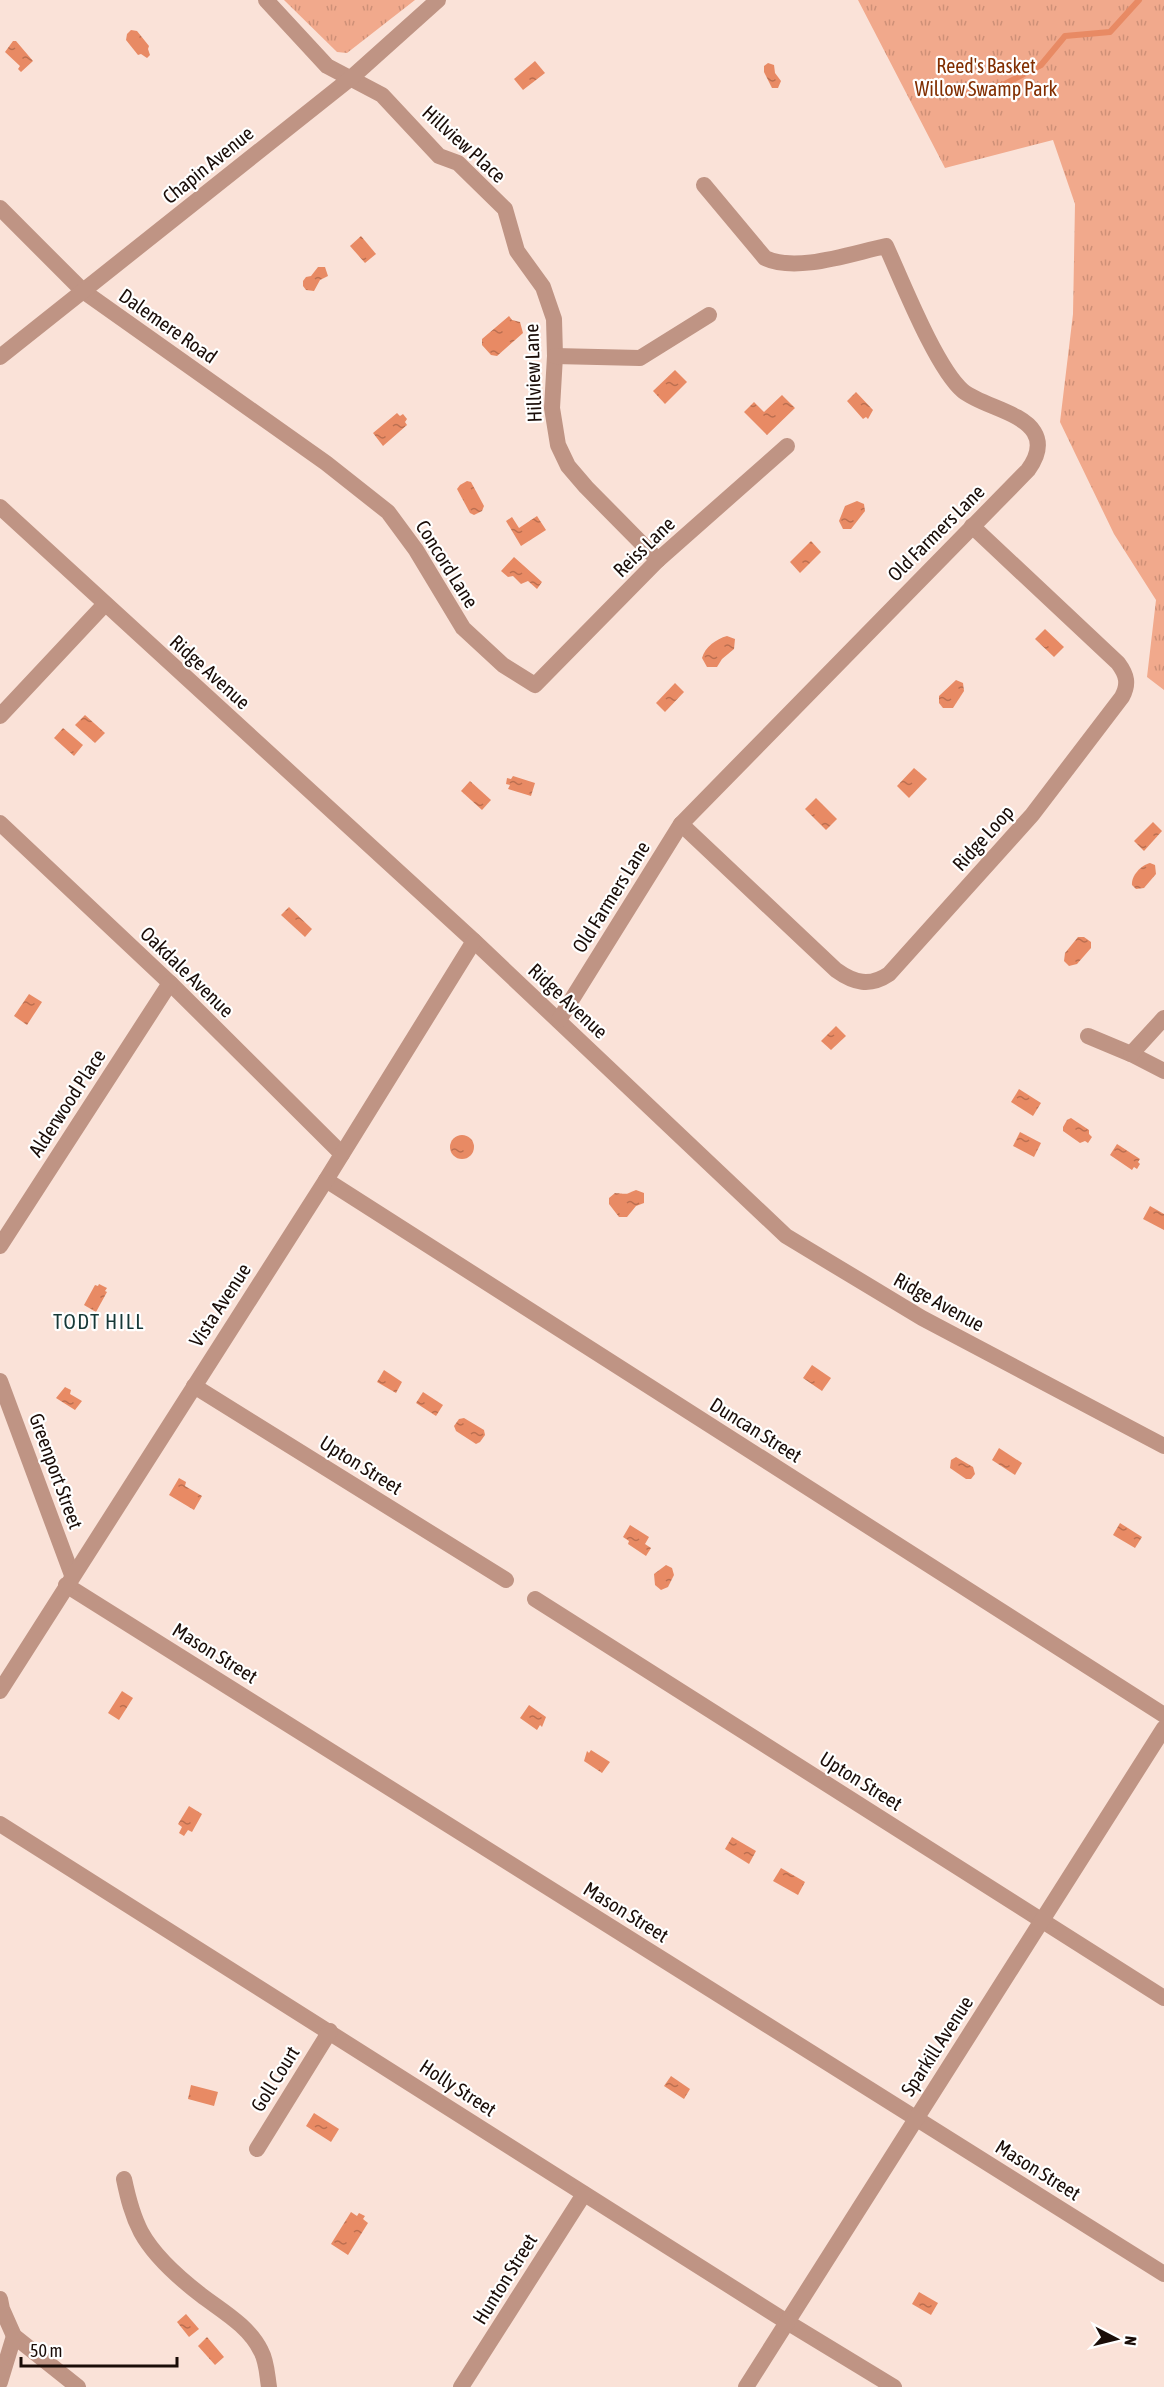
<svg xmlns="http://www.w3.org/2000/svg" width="1164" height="2387" font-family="'Asap Condensed',sans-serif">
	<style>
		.park { fill: url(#park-tufts) }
		.water { fill: url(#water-ripples) }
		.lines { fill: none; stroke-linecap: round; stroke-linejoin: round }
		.stream { stroke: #e88a64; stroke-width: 6 }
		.street { stroke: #bf9484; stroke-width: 16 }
		.labels { text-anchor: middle; stroke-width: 4.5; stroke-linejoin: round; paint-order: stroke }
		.park-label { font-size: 20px; fill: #812e01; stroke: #fff }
		.street-label { font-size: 20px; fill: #1a0d08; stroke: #fff }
		.neighbourhood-label { font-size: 21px; letter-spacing: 1.5px; fill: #163837; stroke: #fff }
	</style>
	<defs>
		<pattern id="park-tufts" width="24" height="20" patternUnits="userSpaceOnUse" patternTransform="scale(1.5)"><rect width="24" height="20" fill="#f1a98c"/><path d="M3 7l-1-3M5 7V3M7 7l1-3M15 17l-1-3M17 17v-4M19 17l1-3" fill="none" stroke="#ce9077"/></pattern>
		<pattern id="water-ripples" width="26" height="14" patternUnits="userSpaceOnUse" patternTransform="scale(1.5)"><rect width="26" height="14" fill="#e88a64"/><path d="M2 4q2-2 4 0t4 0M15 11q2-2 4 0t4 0" fill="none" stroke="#bb6f50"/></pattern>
	</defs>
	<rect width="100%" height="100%" fill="#fae2d8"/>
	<g class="park">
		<polygon points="284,0 415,0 347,53 337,52"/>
		<polygon points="858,0 1164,0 1164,690 1147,677 1156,600 1114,534 1060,422 1073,314 1075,204 1053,140 945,168"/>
	</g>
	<g class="water">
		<polygon points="131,30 137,31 149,46 148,49 150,55 147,58 141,54 138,55 126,40 127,34"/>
		<polygon points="13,41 16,41 33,61 21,72 18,69 20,66 5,52"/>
		<polygon points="535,61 545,73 523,90 514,79"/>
		<polygon points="768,63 774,65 775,73 781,81 778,88 772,88 764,72 764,66"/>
		<polygon points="361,236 376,254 365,263 350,246"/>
		<polygon points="318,267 325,267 328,276 320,280 314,291 306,290 303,286 303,281 306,277 311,276"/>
		<polygon points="509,316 512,320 520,322 523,333 497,356 491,355 482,345 482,339"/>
		<polygon points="675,370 687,382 665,404 653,391"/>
		<polygon points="856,392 873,410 868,419 866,417 863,419 847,401"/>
		<polygon points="782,395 795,408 767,435 744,412 754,402 764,412"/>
		<polygon points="397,413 400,416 403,414 407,419 405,422 407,425 383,446 373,433"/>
		<polygon points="467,481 471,482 484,506 482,511 474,515 470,513 457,489 460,485"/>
		<polygon points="857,501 864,504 865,511 851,529 843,529 839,521 845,506"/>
		<polygon points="537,516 546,530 521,546 506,521 512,517 519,528"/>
		<polygon points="811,541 821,552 800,573 790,562"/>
		<polygon points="514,557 542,582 537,589 528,581 521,584 513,576 508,577 501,571"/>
		<polygon points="1045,629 1064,647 1054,657 1035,639"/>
		<path d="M727 636 735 639 734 649 722 659 717 667H707L702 658C705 647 716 639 727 636Z"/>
		<polygon points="956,680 963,683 964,691 953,708 943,708 939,703 939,696"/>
		<polygon points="675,683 684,692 665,712 656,703"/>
		<polygon points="85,715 105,733 95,743 75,725"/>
		<polygon points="63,728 83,745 74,756 54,738"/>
		<polygon points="914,768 927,779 909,798 897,786"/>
		<polygon points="513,776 535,783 531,796 508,789 510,785 506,784 507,778 511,779"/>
		<polygon points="470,781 491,800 482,810 461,791"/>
		<polygon points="816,798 837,819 826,830 805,809"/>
		<polygon points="1153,822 1162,831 1144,851 1134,841"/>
		<path d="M1150 863 1155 865 1156 874 1144 888 1136 889 1132 885C1131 876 1141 865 1150 863Z"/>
		<polygon points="289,907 312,929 305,937 281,915"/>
		<polygon points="1078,937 1084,937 1091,942 1091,948 1077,964 1069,966 1064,961 1065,953"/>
		<polygon points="29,994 42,1002 27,1025 14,1016"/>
		<polygon points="836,1026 846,1036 831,1050 821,1041"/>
		<polygon points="1019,1089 1041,1103 1033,1116 1011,1102"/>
		<polygon points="1071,1118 1089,1130 1089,1134 1092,1137 1088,1143 1085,1141 1080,1143 1063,1131 1063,1127 1067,1120"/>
		<polygon points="1020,1132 1041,1143 1034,1157 1013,1146"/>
		<circle cx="462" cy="1147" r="12"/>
		<polygon points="1117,1144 1140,1159 1138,1162 1140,1164 1137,1169 1134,1167 1132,1170 1110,1155"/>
		<path d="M636 1190 644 1193V1203L636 1206 627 1217H619L609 1204V1198L615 1193C629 1194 624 1195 636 1190Z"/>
		<polygon points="1150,1206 1164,1214 1164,1230 1143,1219"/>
		<polygon points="99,1284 107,1288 105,1291 107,1292 96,1312 84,1305 95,1285 98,1286"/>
		<polygon points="812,1365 831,1378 822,1391 803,1378"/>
		<polygon points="384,1370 402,1382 396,1393 377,1382"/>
		<polygon points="65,1387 71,1390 70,1394 82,1401 75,1410 56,1398"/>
		<polygon points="423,1392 443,1405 436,1416 416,1403"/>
		<polygon points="464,1418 484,1430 485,1435 480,1442 476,1444 456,1431 454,1426 459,1419"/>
		<polygon points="999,1448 1022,1463 1015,1475 992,1460"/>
		<polygon points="956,1457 973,1467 975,1474 971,1479 966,1479 950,1468 951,1460"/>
		<polygon points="179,1478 186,1482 185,1486 202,1496 194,1510 169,1495"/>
		<polygon points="1120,1523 1142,1537 1135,1548 1113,1535"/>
		<polygon points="630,1525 649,1537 645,1544 651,1548 646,1556 628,1544 629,1541 623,1537"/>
		<polygon points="666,1565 672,1568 674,1575 668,1587 661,1590 655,1585 654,1574"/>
		<polygon points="122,1691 133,1698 119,1720 108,1713"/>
		<polygon points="529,1705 546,1717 542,1727 540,1725 537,1730 520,1718"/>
		<polygon points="591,1750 610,1762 602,1773 584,1761 587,1751 589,1753"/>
		<polygon points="189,1806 202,1814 192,1832 188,1830 184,1836 179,1833 182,1827 178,1824"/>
		<polygon points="732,1837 756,1851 749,1864 725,1849"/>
		<polygon points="781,1868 805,1882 798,1895 773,1881"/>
		<polygon points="671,2076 690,2089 684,2099 664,2086"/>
		<polygon points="191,2085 218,2092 214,2106 188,2099"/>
		<polygon points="314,2113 339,2129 331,2142 306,2126"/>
		<polygon points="351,2212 357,2216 359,2213 365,2216 363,2219 368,2223 348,2255 331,2244"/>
		<polygon points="919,2292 938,2303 931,2315 912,2304"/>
		<polygon points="186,2314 199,2329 189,2337 177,2322"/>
		<polygon points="207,2337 224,2357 215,2365 198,2346"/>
	</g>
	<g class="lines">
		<polyline class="stream" points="962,95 1005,84 1041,65 1065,36 1110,32 1139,0"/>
		<g class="street">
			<polyline points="266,0 327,66 382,95 439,156 458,163 505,209 517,251 543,287 554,319 555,356 552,408 558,445 568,466 586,487 658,560"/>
			<polyline points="0,208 83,291 326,463 388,512 416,550 463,628 503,665 535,685 658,560 787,446"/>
			<polyline points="555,356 640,358 709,315"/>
			<polyline points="0,357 351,78 438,0"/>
			<polyline points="0,507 474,941 786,1236 922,1318 1164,1446"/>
			<polyline points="0,716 105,604"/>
			<polyline points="0,823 170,983 342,1154"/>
			<path d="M681 824 836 970C854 983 870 987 889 974L1032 815 1122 697C1129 684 1127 675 1118 663L972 526"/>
			<path d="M559 1020 681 824 1028 470C1036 459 1042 445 1034 432 1022 412 982 406 963 391 936 368 902 281 886 246 852 253 797 273 765 258L704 185"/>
			<polyline points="1088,1036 1131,1054 1164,1071"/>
			<polyline points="1131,1054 1164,1018"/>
			<polyline points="326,1180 1164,1715"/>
			<polyline points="0,1246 170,983"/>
			<polyline points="0,1381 72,1575"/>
			<polyline points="194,1386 506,1580"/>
			<polyline points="66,1585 1164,2274"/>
			<polyline points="535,1599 1164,1998"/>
			<polyline points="0,1691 326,1180 474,941"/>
			<polyline points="0,1824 787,2322 894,2387"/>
			<polyline points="257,2149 330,2031"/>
			<path d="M124 2179C128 2198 132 2215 141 2232 154 2256 179 2278 201 2295 222 2311 249 2326 261 2351 267 2362 267 2375 269 2387"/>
			<polyline points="0,2299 2,2309 14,2336 78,2387"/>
			<polyline points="0,2382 14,2336"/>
			<polyline points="461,2387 584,2194"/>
			<polyline points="746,2387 1164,1728"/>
		</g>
	</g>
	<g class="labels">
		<g class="park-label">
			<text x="986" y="73">Reed's Basket<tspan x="986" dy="23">Willow Swamp Park</tspan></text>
		</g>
		<g class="street-label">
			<text transform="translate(464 144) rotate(42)" y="7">Hillview Place</text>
			<text transform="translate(208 165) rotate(-39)" y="7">Chapin Avenue</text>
			<text transform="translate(168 326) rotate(35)" y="7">Dalemere Road</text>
			<text transform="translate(533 373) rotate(-92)" y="7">Hillview Lane</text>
			<text transform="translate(936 533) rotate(-45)" y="7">Old Farmers Lane</text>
			<text transform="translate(644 547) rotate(-44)" y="7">Reiss Lane</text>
			<text transform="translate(447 564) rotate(58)" y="7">Concord Lane</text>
			<text transform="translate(210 672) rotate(42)" y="7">Ridge Avenue</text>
			<text transform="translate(983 838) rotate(-48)" y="7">Ridge Loop</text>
			<text transform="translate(611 897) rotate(-58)" y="7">Old Farmers Lane</text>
			<text transform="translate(187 972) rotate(44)" y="7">Oakdale Avenue</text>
			<text transform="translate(568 1001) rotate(43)" y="7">Ridge Avenue</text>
			<text transform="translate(67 1103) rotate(-57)" y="7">Alderwood Place</text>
			<text transform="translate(939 1302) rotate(29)" y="7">Ridge Avenue</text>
			<text transform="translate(220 1305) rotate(-57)" y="7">Vista Avenue</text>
			<text transform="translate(756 1430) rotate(32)" y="7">Duncan Street</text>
			<text transform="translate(361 1465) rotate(32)" y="7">Upton Street</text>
			<text transform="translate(56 1471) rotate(70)" y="7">Greenport Street</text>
			<text transform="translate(215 1653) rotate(32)" y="7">Mason Street</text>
			<text transform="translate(861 1781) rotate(32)" y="7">Upton Street</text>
			<text transform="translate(626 1912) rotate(32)" y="7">Mason Street</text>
			<text transform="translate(937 2046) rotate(-57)" y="7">Sparkill Avenue</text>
			<text transform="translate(275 2079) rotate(-58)" y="7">Goll Court</text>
			<text transform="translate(458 2088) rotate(33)" y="7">Holly Street</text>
			<text transform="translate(1038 2170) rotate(32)" y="7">Mason Street</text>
			<text transform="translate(505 2279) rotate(-58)" y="7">Hunton Street</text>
		</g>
		<g class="neighbourhood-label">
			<text x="99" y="1329">TODT HILL</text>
		</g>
	</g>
	<g transform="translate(1116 2339) rotate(97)" stroke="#ffffff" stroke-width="4.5" paint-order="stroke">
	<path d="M0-4.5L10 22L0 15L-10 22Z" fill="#1a0d08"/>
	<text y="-9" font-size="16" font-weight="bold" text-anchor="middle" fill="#1a0d08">N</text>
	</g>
	<path d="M21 2357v9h156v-9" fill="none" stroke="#1a0d08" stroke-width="3"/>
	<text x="30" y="2357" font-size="18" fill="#1a0d08" stroke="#ffffff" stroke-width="4.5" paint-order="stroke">50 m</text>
</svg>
